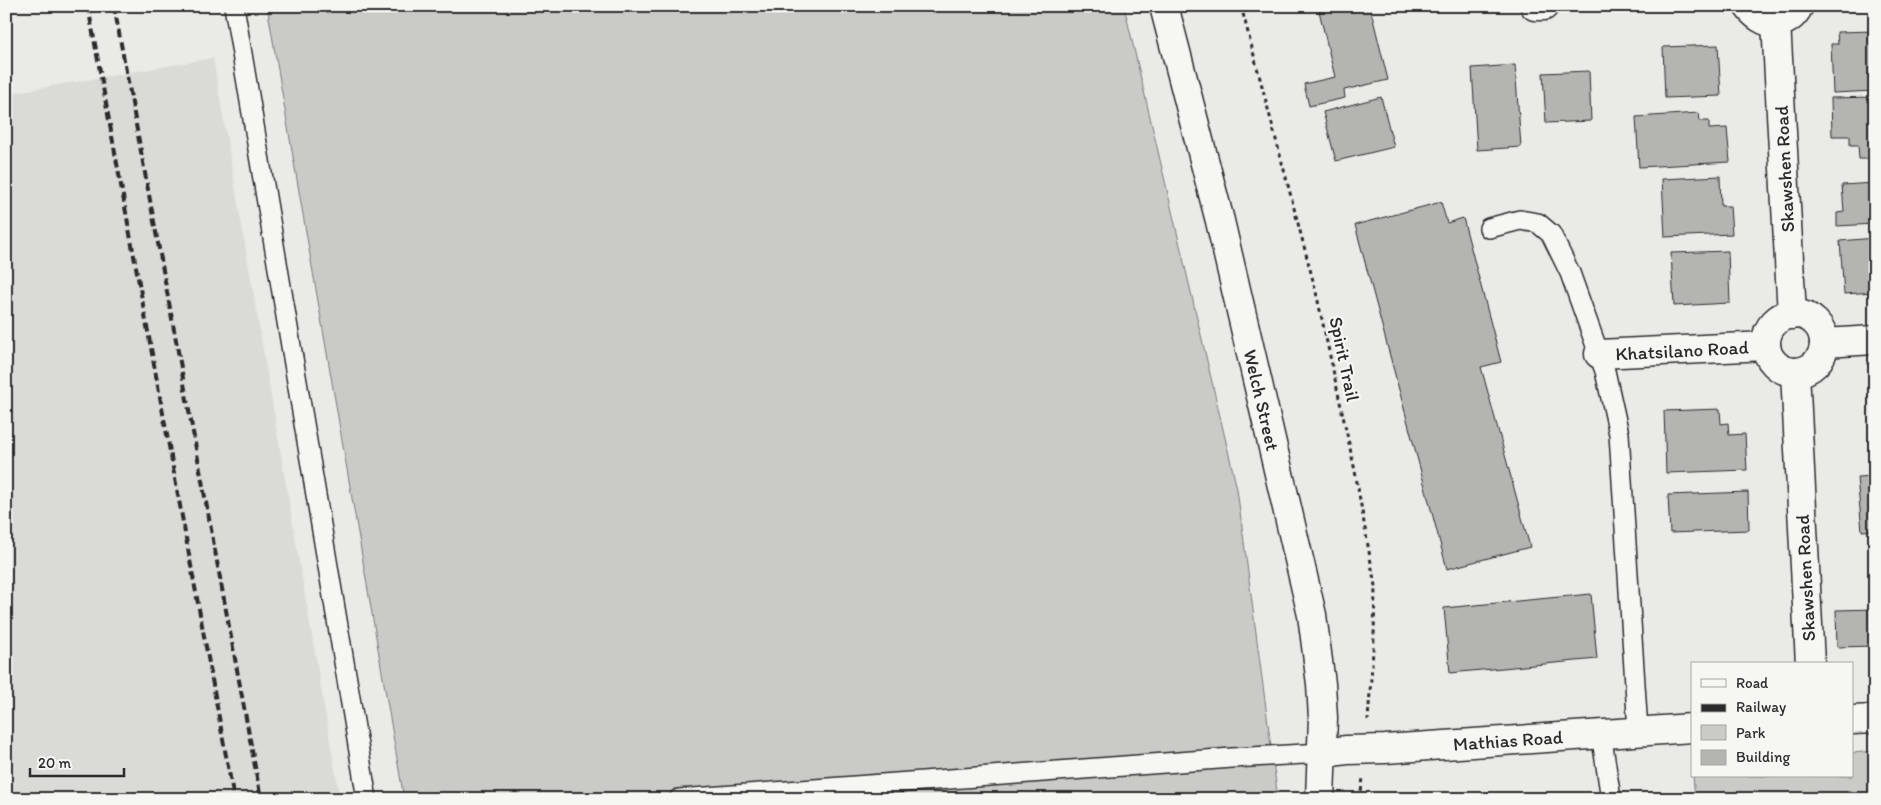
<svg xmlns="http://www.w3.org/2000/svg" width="1881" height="805" font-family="Itim,sans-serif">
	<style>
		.built { fill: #dadad6 }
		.green { fill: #cacac7; stroke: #7a7a79 }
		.building { fill: #b4b4b1; stroke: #2b2b2b }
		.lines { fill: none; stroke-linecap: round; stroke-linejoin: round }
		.lane-casing { stroke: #2b2b2b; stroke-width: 22 }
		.street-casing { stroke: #2b2b2b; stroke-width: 31 }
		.secondary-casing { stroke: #2b2b2b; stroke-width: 31 }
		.path { stroke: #2b2b2b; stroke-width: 3; stroke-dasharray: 4 4; stroke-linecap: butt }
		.lane { stroke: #f6f6f2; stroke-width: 19 }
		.street { stroke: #f6f6f2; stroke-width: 28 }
		.secondary { stroke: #f6f6f2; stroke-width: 28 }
		.rail { stroke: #2b2b2b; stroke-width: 4; stroke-dasharray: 8 4; stroke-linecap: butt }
		.labels { text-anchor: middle; stroke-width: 4.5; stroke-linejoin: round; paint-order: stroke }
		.street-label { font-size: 19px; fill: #2b2b2b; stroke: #f6f6f2 }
	</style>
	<rect width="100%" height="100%" fill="#eaeae6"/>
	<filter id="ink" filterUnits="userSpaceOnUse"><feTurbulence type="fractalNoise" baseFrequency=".02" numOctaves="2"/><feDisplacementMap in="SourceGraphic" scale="10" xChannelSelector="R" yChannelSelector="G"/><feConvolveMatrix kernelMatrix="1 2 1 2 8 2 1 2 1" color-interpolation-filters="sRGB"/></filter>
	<g filter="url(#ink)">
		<polygon class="built" points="213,58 340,799 6,799 6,94"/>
		<g class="green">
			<polygon points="267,6 1124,6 1237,489 1278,799 404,799"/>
			<polygon points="1875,751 1875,799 1695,799 1693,776 1852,776 1852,753"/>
		</g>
		<g class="building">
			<polygon points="1336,6 1370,7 1388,80 1344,90 1345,98 1309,106 1304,84 1335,77 1319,11"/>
			<polygon points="1875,31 1875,91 1833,93 1831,44 1838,44 1837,32"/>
			<polygon points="1718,45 1721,96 1665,98 1663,47"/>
			<polygon points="1515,65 1521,147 1477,150 1472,68"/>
			<polygon points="1589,71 1591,121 1546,123 1543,73"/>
			<polygon points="1381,97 1394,147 1336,161 1323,112"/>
			<polygon points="1875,97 1875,159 1859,159 1858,145 1850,145 1850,136 1832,136 1831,98"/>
			<polygon points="1699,113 1700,121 1709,121 1709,129 1727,128 1730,162 1639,167 1636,117"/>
			<polygon points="1720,176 1721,206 1730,206 1732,234 1665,237 1662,179"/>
			<polygon points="1875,183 1875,224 1837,226 1837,213 1844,212 1842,185"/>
			<polygon points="1441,202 1447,223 1463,218 1501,362 1481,367 1530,547 1447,569 1355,225"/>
			<polygon points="1875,238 1875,292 1844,294 1840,241"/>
			<polygon points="1728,251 1730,303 1674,306 1671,253"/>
			<polygon points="1720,409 1721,424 1728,423 1729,435 1745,434 1747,470 1666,473 1664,411"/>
			<polygon points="1875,476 1875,530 1862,531 1857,477"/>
			<polygon points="1748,492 1749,530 1670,533 1668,495"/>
			<polygon points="1591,594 1597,659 1450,673 1444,608"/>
			<polygon points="1875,609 1875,646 1837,647 1836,610"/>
		</g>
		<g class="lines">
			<g class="lane-casing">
				<g id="lane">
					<polyline points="234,6 367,799"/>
					<polyline points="1489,228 1520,220 1538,223 1551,234 1570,273 1605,371 1619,434 1638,731"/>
					<polyline points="1601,733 1611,799"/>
					<polyline points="679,799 1232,758 1323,753"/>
				</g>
			</g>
			<g class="street-casing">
				<g id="street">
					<polyline points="1535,6 1544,6"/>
					<path d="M1748 6C1762 26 1787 30 1799 6"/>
					<polyline points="1776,22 1792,315"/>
					<circle cx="1795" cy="343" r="29"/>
					<polyline points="1824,343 1875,340"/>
					<polyline points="1599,354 1766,346"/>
					<polyline points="1795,372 1810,664"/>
					<polyline points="1852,720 1875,719"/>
					<polyline points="1323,753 1347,750 1385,749 1692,728"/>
				</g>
			</g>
			<g class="secondary-casing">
				<polyline id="secondary" points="1164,6 1220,221 1312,615 1321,684 1323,718 1320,799"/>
			</g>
			<g class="path">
				<polyline points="1241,6 1316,292 1355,471 1375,586 1374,637 1368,720"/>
				<polyline points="1360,799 1363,778"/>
			</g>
			<use href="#lane" class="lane"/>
			<use href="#street" class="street"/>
			<use href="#secondary" class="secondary"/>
			<g class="rail">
				<polyline points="88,6 234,799"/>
				<polyline points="114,6 261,799"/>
			</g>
		</g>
	</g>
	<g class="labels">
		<g class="street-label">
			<text transform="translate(1784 169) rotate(-93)" y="7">Skawshen Road</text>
			<text transform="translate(1682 350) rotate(-3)" y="7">Khatsilano Road</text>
			<text transform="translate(1345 359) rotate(78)" y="7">Spirit Trail</text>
			<text transform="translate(1262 400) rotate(77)" y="7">Welch Street</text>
			<text transform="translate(1805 578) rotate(-93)" y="7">Skawshen Road</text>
			<text transform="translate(1508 740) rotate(-4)" y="7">Mathias Road</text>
		</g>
	</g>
	<rect width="1881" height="805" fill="none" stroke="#f6f6f2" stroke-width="25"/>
	<rect x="12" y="12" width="1856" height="780" fill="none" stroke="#2b2b2b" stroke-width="2" filter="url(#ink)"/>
	<rect x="1691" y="662" width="162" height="115" fill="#f6f6f2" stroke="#a5a5a2"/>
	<rect x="1701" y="679" width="25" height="8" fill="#f6f6f2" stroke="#a5a5a2"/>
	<text x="1736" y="688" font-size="15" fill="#2b2b2b">Road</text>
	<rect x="1701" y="704" width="25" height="8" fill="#2b2b2b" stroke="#a5a5a2"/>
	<text x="1736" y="712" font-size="15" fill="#2b2b2b">Railway</text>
	<rect x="1701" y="725" width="25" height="15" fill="#cacac7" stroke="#a5a5a2"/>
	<text x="1736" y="738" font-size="15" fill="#2b2b2b">Park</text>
	<rect x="1701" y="750" width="25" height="15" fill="#b4b4b1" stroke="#a5a5a2"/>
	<text x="1736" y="762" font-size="15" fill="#2b2b2b">Building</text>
	<path d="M30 768v8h94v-8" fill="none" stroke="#2b2b2b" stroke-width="2.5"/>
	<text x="38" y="768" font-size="15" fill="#2b2b2b" stroke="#f6f6f2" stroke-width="4" paint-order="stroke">20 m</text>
</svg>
